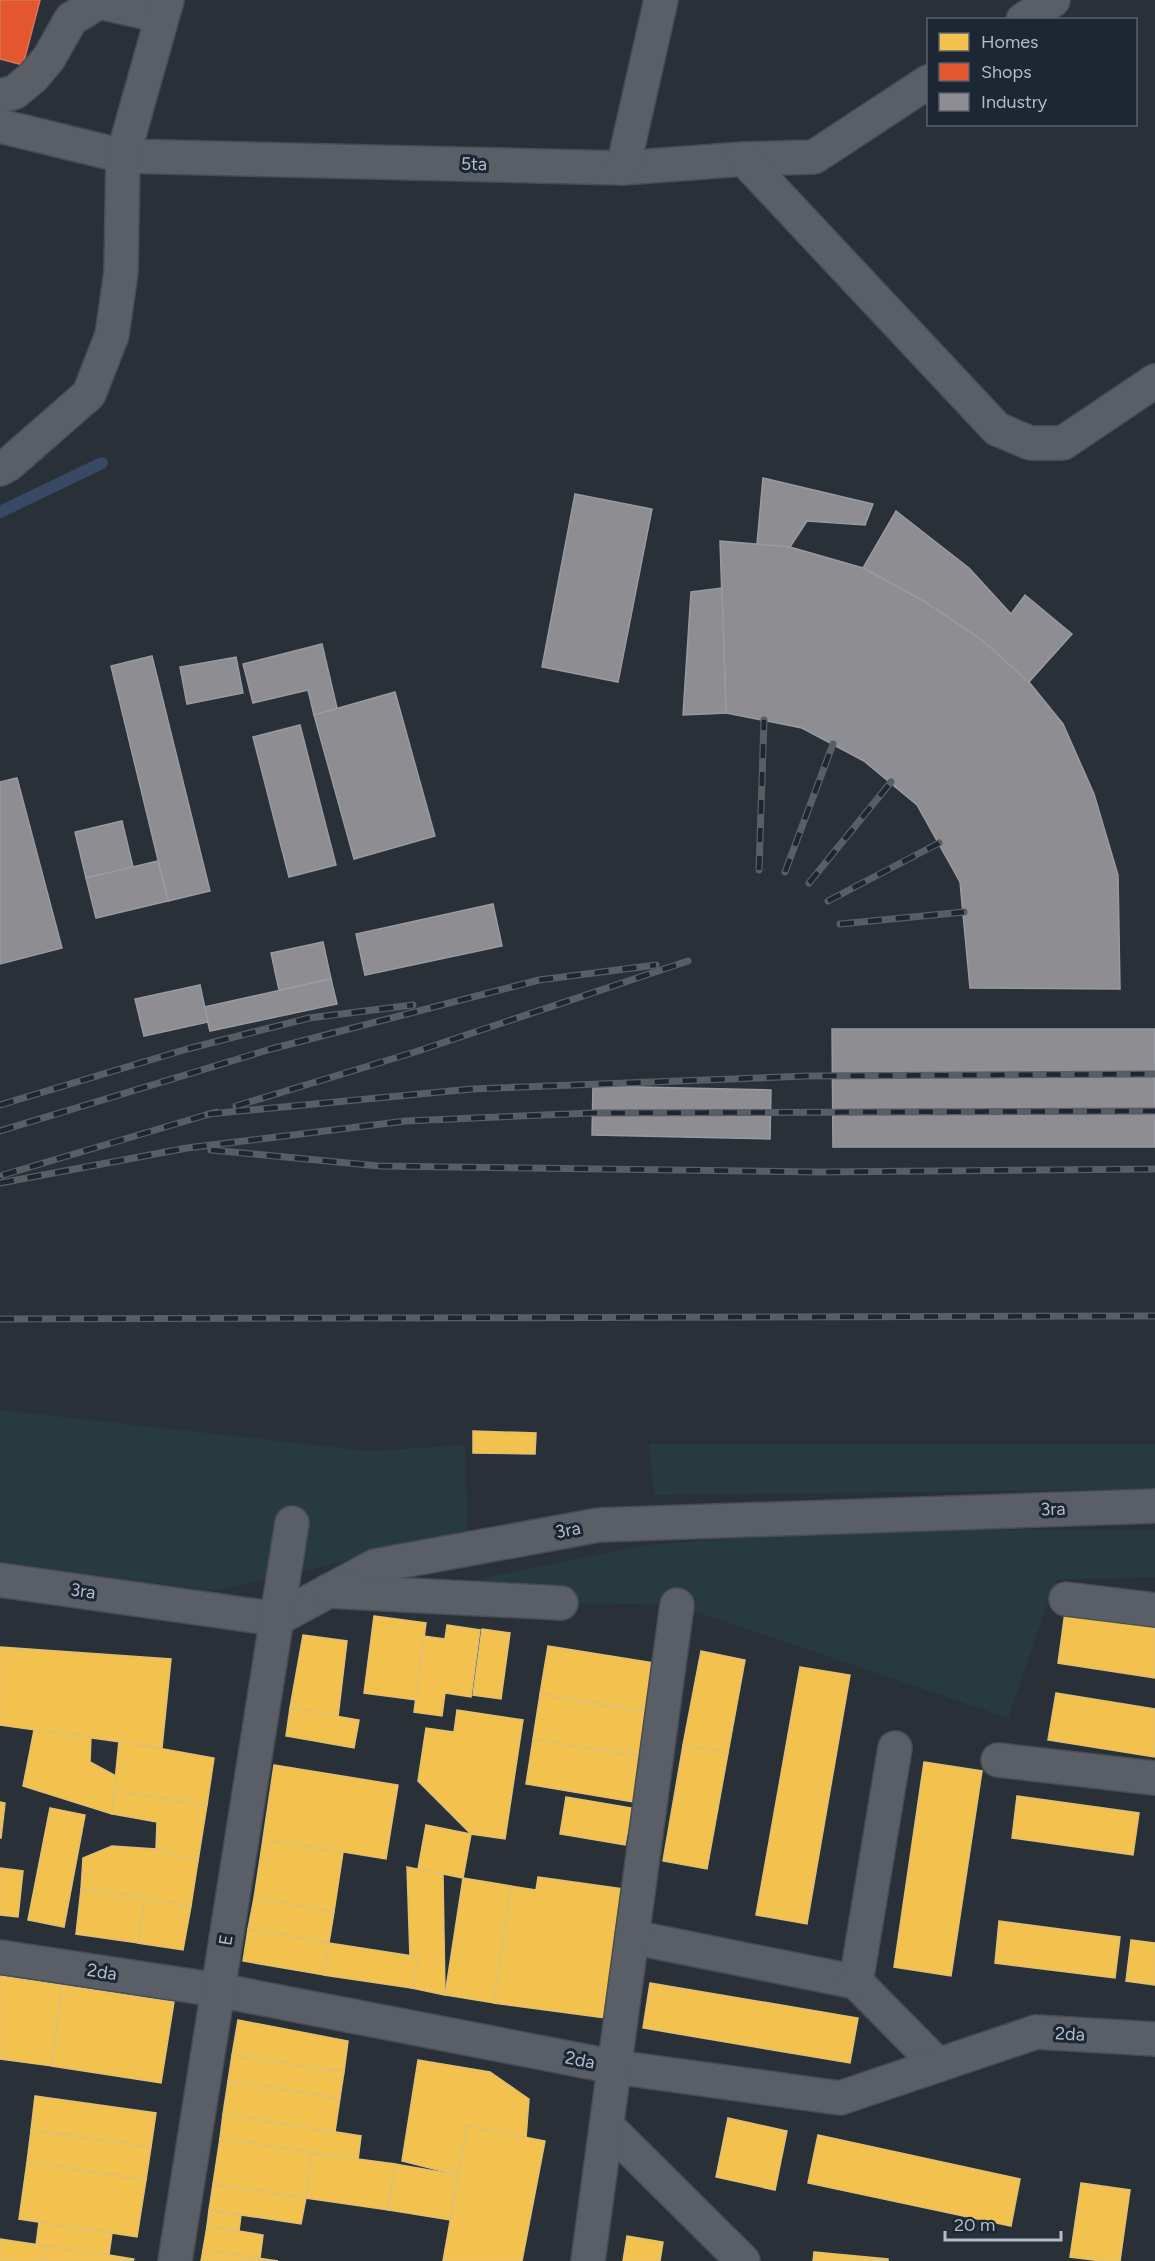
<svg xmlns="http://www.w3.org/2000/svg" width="1155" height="2261" font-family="Figtree,sans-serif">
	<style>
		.green { fill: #273a3e }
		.homes { fill: #f2c14e; stroke: #dfc073; stroke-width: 1.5 }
		.shops { fill: #e4572e; stroke: #d6755c; stroke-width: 1.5 }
		.industry { fill: #8d8d92; stroke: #999ba2; stroke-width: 1.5 }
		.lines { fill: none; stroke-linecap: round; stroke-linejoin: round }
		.stream { stroke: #384963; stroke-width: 12 }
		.minor-casing { stroke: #484c53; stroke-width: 36 }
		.minor { stroke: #5a5e66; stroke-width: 33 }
		.rail-casing { stroke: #595d64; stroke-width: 7 }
		.rail { stroke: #1d2633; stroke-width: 4.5; stroke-dasharray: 14; stroke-linecap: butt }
		.labels { text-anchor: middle; stroke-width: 6; stroke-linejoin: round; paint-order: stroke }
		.street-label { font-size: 18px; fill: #b4bcc9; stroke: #1d2633 }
	</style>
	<rect width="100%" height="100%" fill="#2a3038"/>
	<g class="green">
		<polygon points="0,1410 368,1451 465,1445 467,1533 215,1591 0,1562"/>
		<polygon points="649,1444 1155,1444 1155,1489 654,1495"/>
		<polygon points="861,1529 1155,1530 1155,1577 1056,1580 1008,1718 677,1605 561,1603 400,1595 646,1545"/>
	</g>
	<g class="homes">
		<polygon points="473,1431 536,1433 535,1454 473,1453"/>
		<polygon points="1065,1612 1155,1626 1155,1678 1058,1663"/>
		<polygon points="374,1616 426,1623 416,1700 364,1693"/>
		<polygon points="447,1625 480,1630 471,1697 445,1693 442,1716 414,1712 424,1636 445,1639"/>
		<polygon points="482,1629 510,1633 501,1699 473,1695"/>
		<polygon points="303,1635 347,1641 338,1717 290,1708"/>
		<polygon points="548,1646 655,1663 648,1712 540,1694"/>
		<polygon points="0,1647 171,1659 162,1748 0,1725"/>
		<polygon points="701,1651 745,1660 728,1753 683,1745"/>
		<polygon points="800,1667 850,1675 807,1924 756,1915"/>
		<polygon points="1056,1693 1155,1709 1155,1757 1048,1740"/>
		<polygon points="540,1694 648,1712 640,1756 533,1739"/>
		<polygon points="290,1708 359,1720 354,1748 286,1736"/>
		<polygon points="457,1710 523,1720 505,1839 471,1834 418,1781 426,1728 454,1732"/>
		<polygon points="34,1730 91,1737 90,1762 116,1776 112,1814 23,1786"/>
		<polygon points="533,1739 640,1756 633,1802 526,1784"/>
		<polygon points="119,1741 214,1758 207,1805 114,1791"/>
		<polygon points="683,1745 728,1753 707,1869 663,1861"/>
		<polygon points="924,1762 982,1771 951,1976 894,1967"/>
		<polygon points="274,1765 398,1785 386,1859 263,1839"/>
		<polygon points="114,1791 207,1805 198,1861 156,1849 157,1822 112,1814"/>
		<polygon points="1017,1796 1139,1813 1133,1855 1012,1838"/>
		<polygon points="566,1797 632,1808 625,1845 560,1834"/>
		<polygon points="0,1802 5,1803 1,1838 0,1838"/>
		<polygon points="50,1808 85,1815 64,1927 28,1920"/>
		<polygon points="426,1825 471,1834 463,1878 418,1869"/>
		<polygon points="263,1839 343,1852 334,1912 254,1898"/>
		<polygon points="112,1846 156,1849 198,1861 191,1906 81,1889 83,1858"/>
		<polygon points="407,1867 443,1874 445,1995 411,1988"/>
		<polygon points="0,1868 23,1871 18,1917 0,1915"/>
		<polygon points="538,1877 623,1889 605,2018 494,2003 511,1886 536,1890"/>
		<polygon points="463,1878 511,1886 494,2003 445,1995"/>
		<polygon points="81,1889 145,1898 138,1943 76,1934"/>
		<polygon points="145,1898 191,1906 183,1950 138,1943"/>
		<polygon points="254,1898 334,1912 329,1943 248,1929"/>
		<polygon points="999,1921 1120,1937 1115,1978 995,1963"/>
		<polygon points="248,1929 329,1943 324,1975 243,1961"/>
		<polygon points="1131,1940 1155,1943 1155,1985 1126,1981"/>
		<polygon points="329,1943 420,1957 411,1988 324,1975"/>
		<polygon points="0,1976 62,1985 52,2066 0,2059"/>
		<polygon points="650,1983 858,2018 850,2063 643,2028"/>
		<polygon points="62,1985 174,2002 161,2083 52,2066"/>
		<polygon points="238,2020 348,2041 344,2072 232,2055"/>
		<polygon points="232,2055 344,2072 340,2098 228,2081"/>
		<polygon points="418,2060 490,2072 529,2099 526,2138 467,2126 458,2175 402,2161"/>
		<polygon points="228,2081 340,2098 335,2132 223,2114"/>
		<polygon points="35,2096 156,2113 151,2147 31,2130"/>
		<polygon points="223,2114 361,2136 358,2160 220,2138"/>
		<polygon points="728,2118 787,2131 775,2190 716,2177"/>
		<polygon points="467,2126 545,2141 522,2261 443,2261"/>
		<polygon points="31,2130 151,2147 146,2180 27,2162"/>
		<polygon points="818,2135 1020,2179 1011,2226 808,2183"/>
		<polygon points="220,2138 312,2153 306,2198 213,2184"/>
		<polygon points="312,2153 395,2164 388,2210 306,2198"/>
		<polygon points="27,2162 146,2180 137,2237 19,2219"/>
		<polygon points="395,2164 458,2175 450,2220 388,2210"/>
		<polygon points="1081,2183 1130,2190 1120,2261 1101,2261 1070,2257"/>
		<polygon points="213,2184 306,2198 301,2224 209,2210"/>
		<polygon points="209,2210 241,2215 239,2231 207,2226"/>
		<polygon points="39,2222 112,2233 109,2255 36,2245"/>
		<polygon points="207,2226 263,2235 260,2258 203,2250"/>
		<polygon points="627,2236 663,2242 660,2261 623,2261"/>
		<polygon points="0,2239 46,2246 44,2261 0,2261"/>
		<polygon points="46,2246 109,2255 134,2259 133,2261 44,2261"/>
		<polygon points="203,2250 278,2261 201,2261"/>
		<polygon points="814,2252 888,2259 888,2261 813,2261"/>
	</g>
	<polygon class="shops" points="0,0 40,0 23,65 0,59"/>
	<g class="industry">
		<polygon points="763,478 873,504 865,525 807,521 790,547 757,544"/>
		<polygon points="575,494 652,509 618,682 542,667"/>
		<polygon points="896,511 969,568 1011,614 1025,595 1072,634 1029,682 983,641 927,603 863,568"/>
		<polygon points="720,541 790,547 863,568 927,603 983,641 1029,682 1063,724 1094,794 1118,875 1120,989 970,988 960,882 917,805 864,761 802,728 726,713"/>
		<polygon points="722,588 726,713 683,715 691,592"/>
		<polygon points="322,644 337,708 314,715 308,690 253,703 243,664"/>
		<polygon points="152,656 210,891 168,901 111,666"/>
		<polygon points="236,657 243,693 187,704 180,667"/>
		<polygon points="395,692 435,836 354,859 314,715"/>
		<polygon points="300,725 336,865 289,877 253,737"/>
		<polygon points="17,778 62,948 0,964 0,782"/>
		<polygon points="122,821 133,867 86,878 75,832"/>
		<polygon points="158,861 168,901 96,918 86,878"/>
		<polygon points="493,904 502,946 365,975 356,934"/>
		<polygon points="323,942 331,979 279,990 271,953"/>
		<polygon points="331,979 337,1004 210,1031 204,1007"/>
		<polygon points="200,985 208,1022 144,1036 135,999"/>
		<polygon points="832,1029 1155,1029 1155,1147 833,1147"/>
		<polygon points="593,1086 771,1090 770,1139 592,1135"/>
	</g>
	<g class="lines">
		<polyline class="stream" points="0,512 102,463"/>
		<g class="minor-casing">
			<g id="minor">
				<polyline points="1023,20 1053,0"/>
				<polyline points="0,96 15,92 33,77 49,58 71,19 99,2 161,16"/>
				<polyline points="0,126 123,156 623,168 744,159 814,157 928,82"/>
				<polyline points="744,159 997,429 1030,443 1063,443 1155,381"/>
				<polyline points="623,168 661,0"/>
				<polyline points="0,469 9,464 89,394 112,335 121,272 123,156 167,0"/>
				<polyline points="0,1580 277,1619 375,1566 599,1525 1155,1506"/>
				<polyline points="328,1591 561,1603"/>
				<polyline points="1066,1599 1155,1610"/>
				<polyline points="998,1760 1155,1778"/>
				<polyline points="632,1937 856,1982 938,2065"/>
				<polyline points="0,1957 218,1990 615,2067 840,2098 1036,2032 1155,2039"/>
				<polyline points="856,1982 895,1748"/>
				<polyline points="607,2126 743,2261"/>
				<polyline points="175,2261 292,1523"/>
				<polyline points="588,2261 677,1605"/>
			</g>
		</g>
		<use href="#minor" class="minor"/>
		<g class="rail-casing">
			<g id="rail">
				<polyline points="759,870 764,720"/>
				<polyline points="785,872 833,744"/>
				<polyline points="809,883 891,782"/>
				<polyline points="828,901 939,843"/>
				<polyline points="840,924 964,912"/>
				<polyline points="0,1105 187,1049 309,1018 413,1005"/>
				<polyline points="236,1106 415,1052 688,961"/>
				<polyline points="208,1114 472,1089 807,1076 1155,1074"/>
				<polyline points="0,1131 271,1049 539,980 656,965"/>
				<polyline points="211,1150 379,1166 820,1172 1155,1169"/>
				<polyline points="3,1175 216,1112"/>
				<polyline points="0,1183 187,1148 406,1121 592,1113 1155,1111"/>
				<polyline points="0,1319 1155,1316"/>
			</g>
		</g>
		<use href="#rail" class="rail"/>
	</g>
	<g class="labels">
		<g class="street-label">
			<text transform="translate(474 164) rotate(1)" y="6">5ta</text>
			<text transform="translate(1053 1509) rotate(-2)" y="6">3ra</text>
			<text transform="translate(568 1530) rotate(-11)" y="6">3ra</text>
			<text transform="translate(83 1591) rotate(8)" y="6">3ra</text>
			<text transform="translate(226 1940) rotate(-81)" y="6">E</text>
			<text transform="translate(102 1972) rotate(9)" y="6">2da</text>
			<text transform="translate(1070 2034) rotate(3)" y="6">2da</text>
			<text transform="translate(580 2060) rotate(11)" y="6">2da</text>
		</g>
	</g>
	<rect x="927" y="18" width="210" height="108" fill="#1d2633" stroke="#59626f" stroke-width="1.5"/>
	<rect x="939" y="33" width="30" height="18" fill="#f2c14e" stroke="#59626f" stroke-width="1.5"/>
	<text x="981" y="48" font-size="18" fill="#b4bcc9">Homes</text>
	<rect x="939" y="63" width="30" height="18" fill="#e4572e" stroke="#59626f" stroke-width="1.5"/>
	<text x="981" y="78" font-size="18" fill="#b4bcc9">Shops</text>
	<rect x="939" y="93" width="30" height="18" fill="#8d8d92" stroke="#59626f" stroke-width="1.5"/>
	<text x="981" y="108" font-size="18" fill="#b4bcc9">Industry</text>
	<path d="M945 2231v9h116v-9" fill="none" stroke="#b4bcc9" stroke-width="3"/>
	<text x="954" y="2231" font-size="18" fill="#b4bcc9" stroke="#1d2633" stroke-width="4.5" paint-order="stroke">20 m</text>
</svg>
